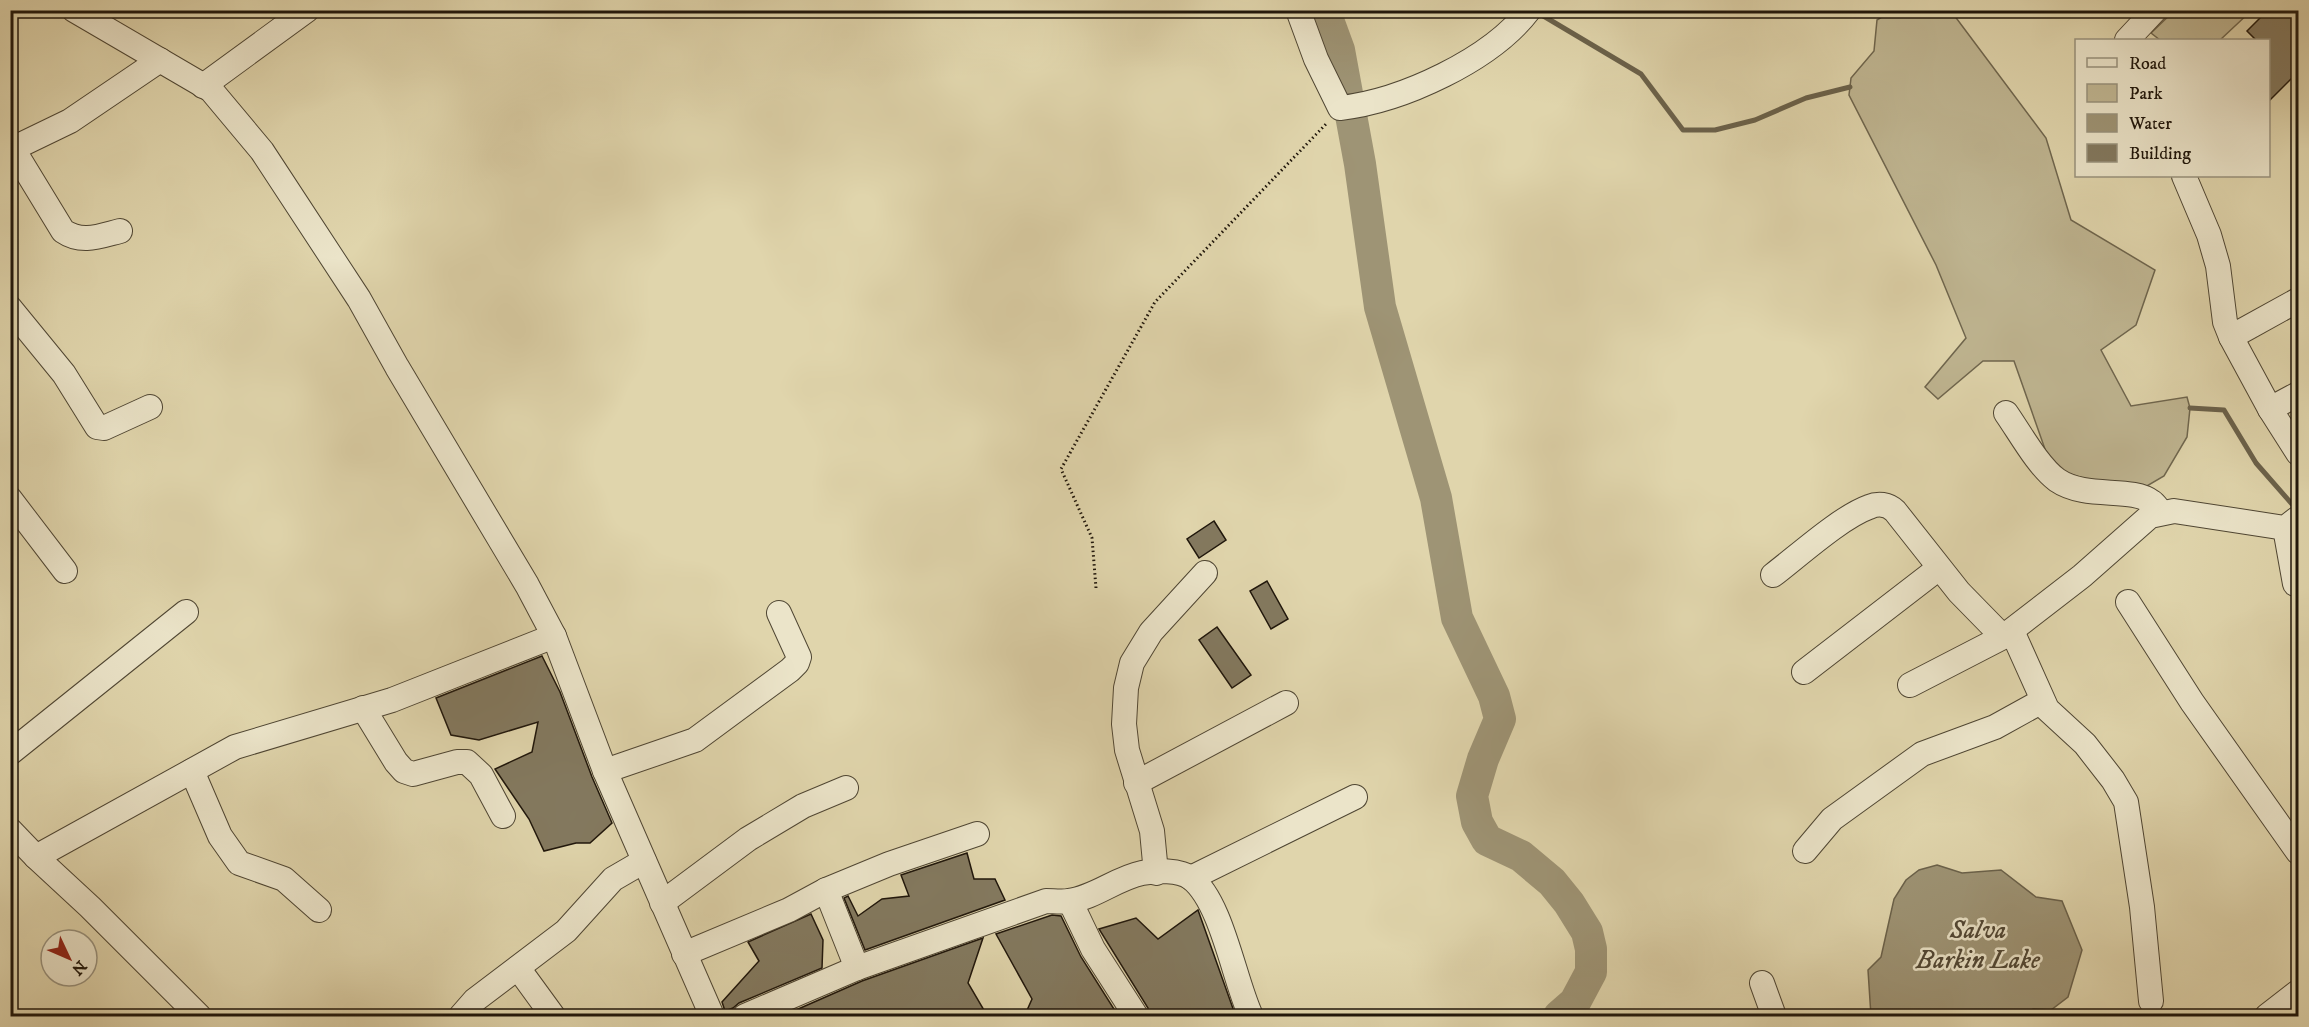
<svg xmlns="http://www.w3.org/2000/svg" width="2309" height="1027" font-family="'IM FELL DW Pica',serif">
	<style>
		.green { fill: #bfb591; stroke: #6f664e; stroke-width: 1.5 }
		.water { fill: #9e9475; stroke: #6b624b; stroke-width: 1.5 }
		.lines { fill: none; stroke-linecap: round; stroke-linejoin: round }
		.stream { stroke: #6b624b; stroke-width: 5 }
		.river { stroke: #9e9475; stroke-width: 32 }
		.building { fill: #83795f; stroke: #1f160b; stroke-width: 1.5 }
		.minor-casing { stroke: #4f4633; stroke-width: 26 }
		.path { stroke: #1f160b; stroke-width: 3; stroke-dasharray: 1.5 3; stroke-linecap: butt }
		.minor { stroke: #ebe4c9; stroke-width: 24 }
		.labels { text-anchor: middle; stroke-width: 5; stroke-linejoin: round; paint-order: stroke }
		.water-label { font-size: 26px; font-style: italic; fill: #524835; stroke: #ebe4c9 }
	</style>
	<rect width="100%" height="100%" fill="#e0d5ac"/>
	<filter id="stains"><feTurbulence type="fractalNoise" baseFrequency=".00333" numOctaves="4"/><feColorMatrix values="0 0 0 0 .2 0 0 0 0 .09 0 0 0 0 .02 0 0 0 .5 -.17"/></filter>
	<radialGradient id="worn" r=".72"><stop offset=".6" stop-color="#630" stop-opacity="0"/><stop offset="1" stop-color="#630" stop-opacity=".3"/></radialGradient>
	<g class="green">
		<polygon points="2175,10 2251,10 2251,11 2220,40 2160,40 2151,33"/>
		<polygon points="1891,11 1951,11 2046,138 2071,220 2155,270 2136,325 2101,350 2131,406 2187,397 2190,408 2187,437 2164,476 2135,493 2052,469 2014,361 1983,361 1938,399 1925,387 1966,338 1936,265 1849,95 1851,78 1874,51 1877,20"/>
	</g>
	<polygon class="water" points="1937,865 1962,873 2001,870 2036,897 2062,901 2082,950 2068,997 2051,1010 2033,1009 2028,1016 1871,1016 1868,970 1881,957 1894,899 1906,880 1919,870"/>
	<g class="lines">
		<g class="stream">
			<polyline points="1535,11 1641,74 1683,130 1715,130 1755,120 1806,98 1850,87"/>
			<polyline points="2190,408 2224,410 2256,463 2298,511"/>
		</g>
		<polyline class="river" points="1321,10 1328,20 1339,50 1360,164 1380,307 1436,498 1457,618 1494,696 1500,719 1483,759 1472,796 1477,822 1487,840 1521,856 1552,882 1569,903 1587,932 1591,949 1591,972 1575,1002 1559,1016"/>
	</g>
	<g class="building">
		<polygon points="2268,10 2298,10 2298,82 2292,78 2268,102 2268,40 2256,40 2247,31"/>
		<polygon points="1214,521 1226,540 1199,558 1187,539"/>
		<polygon points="1267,581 1288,619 1271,629 1250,591"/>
		<polygon points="1217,627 1251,675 1232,688 1199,640"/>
		<polygon points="542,656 560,692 592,777 612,823 590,843 576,843 544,851 529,819 495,769 532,752 538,722 479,740 451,735 436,698"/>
		<polygon points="967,853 974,879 995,879 1005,900 865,950 844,898 848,896 858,916 882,899 909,896 901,875"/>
		<polygon points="1198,910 1236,1017 1150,1017 1148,1008 1099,929 1136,918 1158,939"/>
		<polygon points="811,914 823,940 822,968 739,1003 733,1008 725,1011 722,1002 759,961 748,942"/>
		<polygon points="1052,915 1061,916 1081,957 1119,1017 1024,1017 1032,999 996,934"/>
		<polygon points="983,938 968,983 988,1017 780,1017 862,981"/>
	</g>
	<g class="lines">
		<g class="minor-casing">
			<g id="minor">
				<polyline points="74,10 211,90 262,151 359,299 397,367 527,585 554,636"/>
				<path d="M1298 10 1316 59 1340 108C1402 101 1491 60 1529 10"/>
				<polyline points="2127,40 2155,10"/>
				<polyline points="203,86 307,10"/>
				<path d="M13 149 63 231C82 244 100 236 120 231"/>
				<polyline points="10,150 70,121 160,60"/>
				<polyline points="2184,176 2209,235 2218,266 2225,322 2231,337 2270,409 2298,453"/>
				<polyline points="10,308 64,374 97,427 104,428 150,407"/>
				<polyline points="2231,337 2298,300"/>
				<polyline points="2270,409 2298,394"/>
				<path d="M2006 413C2020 433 2038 466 2057 480 2086 500 2131 486 2152 502 2155 504 2158 509 2161 512"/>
				<polyline points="10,499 65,571"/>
				<polyline points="2285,528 2295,584 2298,584"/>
				<path d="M1773 575C1798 556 1841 517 1869 507 1878 503 1888 504 1895 511L1959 592 2003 637"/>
				<polyline points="2128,602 2192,702 2298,852"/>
				<polyline points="2012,631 2047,709 2085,744 2113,780 2126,802 2142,907 2151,1001"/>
				<polyline points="1804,672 1939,568"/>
				<polyline points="1910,685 2003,637 2082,576 2150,516 2174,511 2285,528 2298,518"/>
				<polyline points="363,708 396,762 404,771 413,774 457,762 467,762 481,775 503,816"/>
				<polyline points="10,753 186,612"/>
				<polyline points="192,771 220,836 239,863 284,879 319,910"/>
				<polyline points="605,771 695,740 790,670 797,663 799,657 779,613"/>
				<polyline points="1136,783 1286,703"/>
				<polyline points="10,830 36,857"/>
				<polyline points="1805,851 1832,819 1922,754 1995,727 2042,701"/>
				<polyline points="1156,873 1152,831 1127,750 1124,724 1126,688 1132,663 1151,632 1205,573"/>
				<polyline points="1191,878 1355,797"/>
				<polyline points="826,890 857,968"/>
				<polyline points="1070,901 1093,949 1136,1016"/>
				<polyline points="662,903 748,839 803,806 846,788"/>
				<polyline points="684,954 789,910 826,890 889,864 977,834"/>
				<polyline points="518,968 553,1016"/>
				<polyline points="1762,983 1774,1016"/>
				<polyline points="199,1016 90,907 36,857 235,747 392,700 554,636 605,771 712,1016"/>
				<polyline points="461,1016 475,1000 566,931 613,879 644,861"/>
				<path d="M745 1016 857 968 1046 901C1053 901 1062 902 1069 901 1094 898 1117 878 1142 873 1156 870 1180 870 1191 878 1222 902 1234 980 1251 1016"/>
				<polyline points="2267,1016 2298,992"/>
			</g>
		</g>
		<polyline class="path" points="1096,588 1092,538 1061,469 1155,302 1327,123"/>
		<use href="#minor" class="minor"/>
	</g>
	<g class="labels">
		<g class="water-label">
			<text x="1978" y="938">Salva<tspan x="1978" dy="30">Barkin Lake</tspan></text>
		</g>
	</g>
	<rect width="2309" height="1027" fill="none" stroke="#e0d5ac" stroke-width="36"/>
	<rect x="12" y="12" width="2285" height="1003" fill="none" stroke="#1f160b" stroke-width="3"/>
	<rect x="18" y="18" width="2273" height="991" fill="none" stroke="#1f160b" stroke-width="1.5"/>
	<rect x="2075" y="39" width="195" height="138" fill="#ebe4c9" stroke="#99927d" stroke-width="1.5"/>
	<rect x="2087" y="58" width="30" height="9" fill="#ebe4c9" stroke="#99927d" stroke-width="1.5"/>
	<text x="2129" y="69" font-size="18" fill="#1f160b">Road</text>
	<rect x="2087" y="84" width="30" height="18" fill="#bfb591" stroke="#99927d" stroke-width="1.5"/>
	<text x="2129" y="99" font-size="18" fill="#1f160b">Park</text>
	<rect x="2087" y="114" width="30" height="18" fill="#9e9475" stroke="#99927d" stroke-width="1.5"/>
	<text x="2129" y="129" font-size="18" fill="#1f160b">Water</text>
	<rect x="2087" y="144" width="30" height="18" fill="#83795f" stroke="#99927d" stroke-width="1.5"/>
	<text x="2129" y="159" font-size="18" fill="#1f160b">Building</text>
	<g transform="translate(69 958) rotate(134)"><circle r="28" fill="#ebe4c9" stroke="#99927d" stroke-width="1.5"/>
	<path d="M0-4.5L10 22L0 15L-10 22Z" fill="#8f2418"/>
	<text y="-9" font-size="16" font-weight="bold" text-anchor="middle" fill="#1f160b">N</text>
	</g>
	<rect width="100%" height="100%" filter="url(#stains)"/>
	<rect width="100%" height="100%" fill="url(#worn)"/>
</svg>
